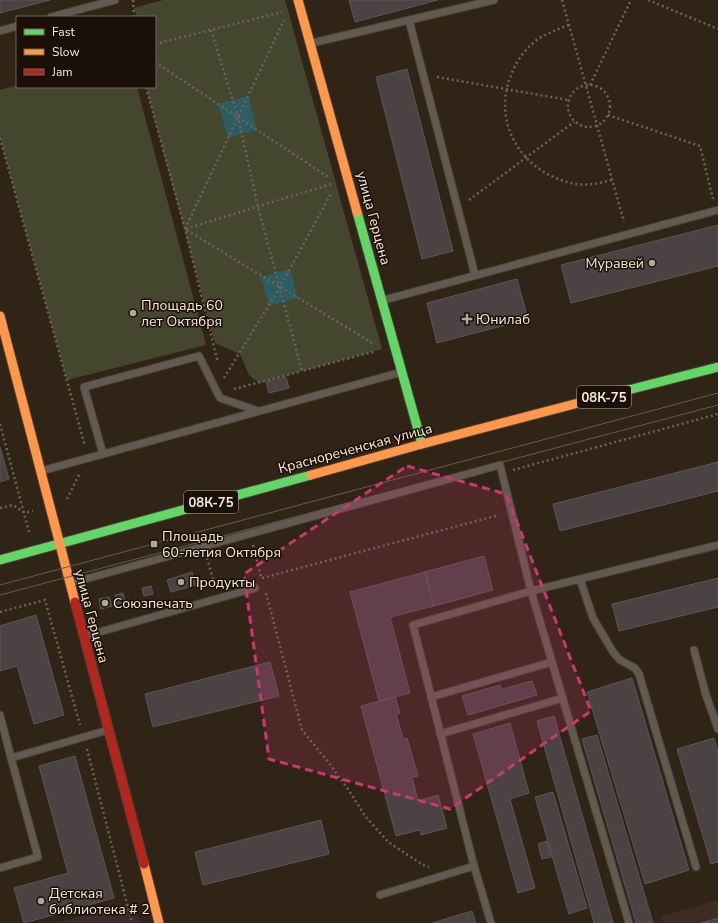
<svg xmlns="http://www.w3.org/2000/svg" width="718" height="923" font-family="'Nunito Sans',sans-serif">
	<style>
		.education { fill: #3d2a2a }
		.medical { fill: #3d2b24 }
		.green { fill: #44472e }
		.water { fill: #2c5d63 }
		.building { fill: #4a4243; stroke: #5d5656 }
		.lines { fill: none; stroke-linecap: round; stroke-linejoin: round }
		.lane-casing { stroke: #493e35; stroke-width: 9 }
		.fast-casing { stroke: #493e35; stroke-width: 11 }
		.slow-casing { stroke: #493e35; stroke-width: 11 }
		.jam-casing { stroke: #493e35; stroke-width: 11 }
		.path { stroke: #6c645b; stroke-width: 2.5; stroke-dasharray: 2 3; stroke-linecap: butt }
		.lane { stroke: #625950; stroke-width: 7 }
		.fast { stroke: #63d668; stroke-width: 9 }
		.slow { stroke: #ff974d; stroke-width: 9 }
		.jam { stroke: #b3261e; stroke-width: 9 }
		.tram { stroke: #655b51; stroke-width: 1 }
		.marked { fill: #ca386e; fill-opacity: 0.2; stroke: #ca386e; stroke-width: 3; stroke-dasharray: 8 5; stroke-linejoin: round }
		.poi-dot { fill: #b3a597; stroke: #1a1007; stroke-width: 1.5 }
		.labels { text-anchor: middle; stroke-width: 3; stroke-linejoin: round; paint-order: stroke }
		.shield { fill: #1a1007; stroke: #b6a99c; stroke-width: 1 }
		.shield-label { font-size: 13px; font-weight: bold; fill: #f9eadc }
		.street-label { font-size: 14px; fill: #f9eadc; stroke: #1a1007 }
		.poi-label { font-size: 14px; fill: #f9eadc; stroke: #1a1007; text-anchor: start }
	</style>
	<rect width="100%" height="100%" fill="#302416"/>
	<polygon class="education" points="134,902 140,923 56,923 118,906"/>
	<polygon class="medical" points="718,900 718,923 663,923 661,916"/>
	<g class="green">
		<polygon points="163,0 285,0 382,349 259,383 249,375 240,354 215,343 146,87 155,87 155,17 137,17 134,8"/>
		<polygon points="17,85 17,87 137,87 206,345 67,380 0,138 0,90"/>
	</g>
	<g class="water">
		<polygon points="248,96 257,130 228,138 218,104"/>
		<polygon points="290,269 298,298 269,306 261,277"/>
	</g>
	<g class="building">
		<polygon points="0,0 50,0 0,13"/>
		<polygon points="349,0 438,0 355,22"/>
		<polygon points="407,69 453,251 422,259 376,77"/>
		<polygon points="718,225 718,266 571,303 561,265"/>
		<polygon points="517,279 528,319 437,343 427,303"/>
		<polygon points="286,377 289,388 269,393 266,382"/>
		<polygon points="0,447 9,479 0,482"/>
		<polygon points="718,462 718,491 560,531 553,504"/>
		<polygon points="484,556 493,590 434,606 425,572"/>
		<polygon points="192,572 196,585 171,592 167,580"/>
		<polygon points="425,572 434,606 390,617 410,693 379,701 350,592"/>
		<polygon points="718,578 718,607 619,631 612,604"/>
		<polygon points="151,586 153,594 144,596 142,588"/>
		<polygon points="123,593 125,602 117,604 115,595"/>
		<polygon points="109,597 112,606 101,609 99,599"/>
		<polygon points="36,615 64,715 34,724 17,666 0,671 0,626"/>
		<polygon points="270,662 279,696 153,727 145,694"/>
		<polygon points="632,678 689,870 645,884 587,692"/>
		<polygon points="532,681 537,695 468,715 462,696 500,685 502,689"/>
		<polygon points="395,697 400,713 396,714 403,739 407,738 418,776 412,777 418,801 438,795 447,828 421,835 420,830 396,836 361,706"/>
		<polygon points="554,716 613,923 594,923 537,721"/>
		<polygon points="510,723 529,793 510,799 535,888 518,893 473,734"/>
		<polygon points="597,735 653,923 636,923 582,739"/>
		<polygon points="714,738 718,752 718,862 711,864 677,749"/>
		<polygon points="75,756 114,898 24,923 14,888 68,873 39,766"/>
		<polygon points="553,792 587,908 569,914 535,797"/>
		<polygon points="321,820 329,854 203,885 195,852"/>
		<polygon points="547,841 551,857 542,859 538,844"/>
		<polygon points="472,911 476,923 432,923"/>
		<polygon points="718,918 718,923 701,923"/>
	</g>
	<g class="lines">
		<g class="lane-casing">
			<g id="lane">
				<polyline points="51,17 115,0"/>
				<polyline points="409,20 475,275"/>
				<polyline points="0,31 17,26"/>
				<polyline points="312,43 494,0"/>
				<polyline points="384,300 718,210"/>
				<polyline points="103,454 84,387 199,356 220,398 258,411"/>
				<polyline points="41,471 402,372"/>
				<polyline points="580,579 718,545"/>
				<polyline points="71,583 500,465 531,591 413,625 474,866 491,923"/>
				<polyline points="85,636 255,588"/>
				<polyline points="694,650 706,695 718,729"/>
				<polyline points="431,697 552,662"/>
				<polyline points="0,715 11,758 108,730"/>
				<polyline points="440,734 563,698"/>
				<polyline points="0,868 38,857 11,758"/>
				<polyline points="380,895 474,866"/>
				<polyline points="629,923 531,591 580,579 593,618 613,652 620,660 635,668 639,674 696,867"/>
			</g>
		</g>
		<g class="fast-casing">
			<g id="fast">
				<polyline points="357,212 422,444"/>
				<polyline points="628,390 718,367"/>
				<polyline points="0,560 311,475"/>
			</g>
		</g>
		<g class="slow-casing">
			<g id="slow">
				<polyline points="298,0 357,212"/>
				<polyline points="0,316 75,602"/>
				<polyline points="311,475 422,444 628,390"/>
				<polyline points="144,864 159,923"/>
			</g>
		</g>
		<g class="jam-casing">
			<polyline id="jam" points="75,602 144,864"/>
		</g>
		<g class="path">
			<polyline points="133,0 134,17"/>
			<polyline points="562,0 624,222"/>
			<polyline points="648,0 718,29"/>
			<path d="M569 25C558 29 548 33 538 39 526 48 516 61 511 75 491 125 524 175 576 184 588 186 600 183 612 180"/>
			<polyline points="211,30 238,117 258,207 302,371 376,351"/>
			<polyline points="155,44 282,12"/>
			<polyline points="155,62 328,177"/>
			<polyline points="437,77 568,100"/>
			<circle cx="589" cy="106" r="21"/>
			<polyline points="590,85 631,0"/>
			<polyline points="146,87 185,229 218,363"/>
			<polyline points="608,115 700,146 713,199"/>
			<polyline points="0,138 85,446"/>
			<polyline points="331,184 185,229 374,344"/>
			<polyline points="469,200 574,122"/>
			<polyline points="185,229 284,20"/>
			<polyline points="224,378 280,287 332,192"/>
			<polyline points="234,389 302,371"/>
			<polyline points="0,424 29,532"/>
			<polyline points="513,470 718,414"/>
			<polyline points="67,499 80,473"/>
			<polyline points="0,508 13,505 25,513 33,511"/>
			<polyline points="253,545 261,577"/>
			<polyline points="207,558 215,586 214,587"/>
			<polyline points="262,578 499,515"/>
			<polyline points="266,593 302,730 329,763 348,789 365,816 388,842 423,865 429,867"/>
			<polyline points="0,612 45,600 80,725"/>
			<polyline points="87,749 132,923"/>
		</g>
		<use href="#lane" class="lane"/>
		<use href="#fast" class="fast"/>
		<use href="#slow" class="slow"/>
		<use href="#jam" class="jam"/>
		<g class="tram">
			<polyline points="0,585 718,393"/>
			<polyline points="0,595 718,405"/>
		</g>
	</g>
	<path class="marked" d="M407 466 506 494 591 711 450 809 269 759 244 574Z"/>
	<g class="poi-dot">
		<circle cx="652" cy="263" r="4"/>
		<circle cx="133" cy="313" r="4"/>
		<path d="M465 313h4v4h4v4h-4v4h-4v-4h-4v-4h4z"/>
		<rect x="150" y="540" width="8" height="8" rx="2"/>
		<circle cx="181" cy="582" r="4"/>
		<circle cx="105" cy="603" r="4"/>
		<circle cx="41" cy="901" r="4"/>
	</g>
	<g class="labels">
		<g class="shield">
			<rect x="577" y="386" width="54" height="22" rx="3"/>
			<rect x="184" y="491" width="54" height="22" rx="3"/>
		</g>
		<g class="shield-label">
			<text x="604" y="402">08К-75</text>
			<text x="211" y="507">08К-75</text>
		</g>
		<g class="street-label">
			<text transform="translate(374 218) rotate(75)" y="5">улица Герцена</text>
			<text transform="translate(355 448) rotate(-15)" y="5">Краснореченская улица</text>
			<text transform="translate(92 616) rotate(75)" y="5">улица Герцена</text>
		</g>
		<g class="poi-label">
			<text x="644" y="268" text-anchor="end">Муравей</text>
			<text x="141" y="310">Площадь 60<tspan x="141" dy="16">лет Октября</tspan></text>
			<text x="476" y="324">Юнилаб</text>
			<text x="162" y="541">Площадь<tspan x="162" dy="16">60-летия Октября</tspan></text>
			<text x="189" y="587">Продукты</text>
			<text x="113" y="608">Союзпечать</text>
			<text x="49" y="898">Детская<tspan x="49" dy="16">библиотека # 2</tspan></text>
		</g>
	</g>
	<rect x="16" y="16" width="140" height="72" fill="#1a1007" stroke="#73675c"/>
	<rect x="24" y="29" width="20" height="6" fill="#63d668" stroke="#73675c"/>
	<text x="52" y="36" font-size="12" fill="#f9eadc">Fast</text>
	<rect x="24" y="49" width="20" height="6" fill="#ff974d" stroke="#73675c"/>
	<text x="52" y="56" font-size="12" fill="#f9eadc">Slow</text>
	<rect x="24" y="69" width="20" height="6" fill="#b3261e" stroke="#73675c"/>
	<text x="52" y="76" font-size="12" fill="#f9eadc">Jam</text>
</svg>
